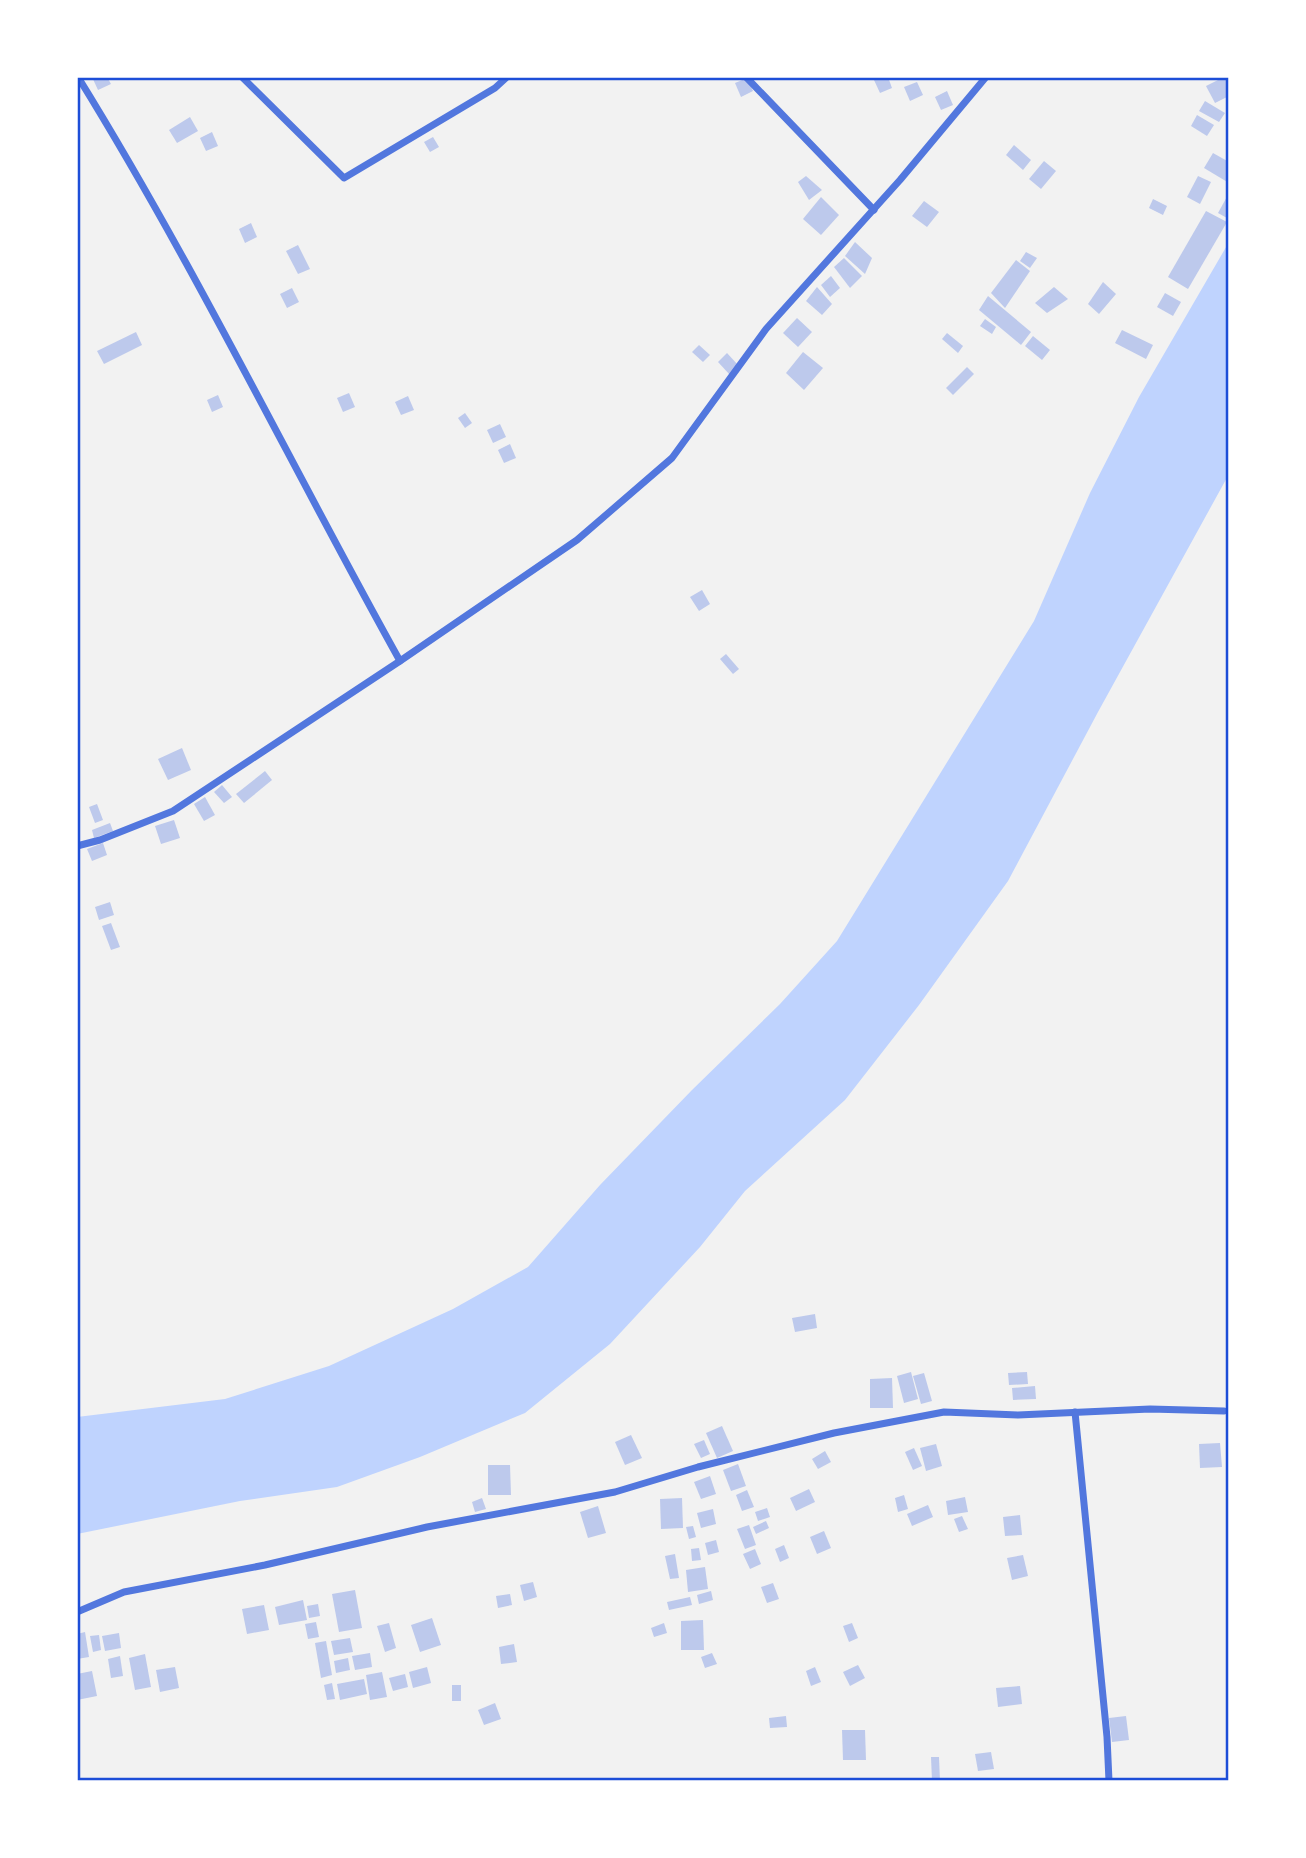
<svg xmlns="http://www.w3.org/2000/svg" width="1306" height="1858" font-family="'Open Sans',sans-serif">
	<style>
		.water { fill: #bfd3fe }
		.building { fill: #bdc9ec }
		.lines { fill: none; stroke-linecap: round; stroke-linejoin: round }
		.minor { stroke: #5277de; stroke-width: 7 }
		.neatline { fill: none; stroke: #1d4ed8; stroke-width: 2.5 }
	</style>
	<rect width="100%" height="100%" fill="#f2f2f2"/>
	<polygon class="water" points="1229,242 1229,474 1098,712 1008,881 919,1005 845,1100 745,1191 700,1247 610,1344 525,1413 420,1457 337,1487 240,1501 77,1534 77,1417 225,1399 329,1366 453,1309 528,1267 600,1185 692,1090 780,1004 837,941 1034,621 1090,493 1139,397"/>
	<g class="building">
		<polygon points="92,77 107,77 111,84 98,90"/>
		<polygon points="880,77 888,77 892,88 880,93 874,80"/>
		<polygon points="1224,77 1229,77 1229,96 1215,103 1206,86"/>
		<polygon points="747,78 753,91 741,97 735,83"/>
		<polygon points="917,82 923,95 910,101 904,87"/>
		<polygon points="947,91 953,105 941,110 935,97"/>
		<polygon points="1205,101 1225,113 1219,122 1199,111"/>
		<polygon points="1197,115 1214,125 1207,136 1191,126"/>
		<polygon points="190,117 198,131 177,143 169,130"/>
		<polygon points="212,132 218,146 206,151 200,138"/>
		<polygon points="433,137 439,147 430,152 424,142"/>
		<polygon points="1014,145 1031,160 1023,170 1006,155"/>
		<polygon points="1213,153 1229,162 1229,183 1204,168"/>
		<polygon points="1044,161 1056,171 1041,189 1029,179"/>
		<polygon points="806,176 822,190 809,200 798,182"/>
		<polygon points="1198,176 1211,182 1200,204 1187,197"/>
		<polygon points="1229,193 1229,213 1227,218 1218,213"/>
		<polygon points="821,197 839,215 821,235 803,219"/>
		<polygon points="1153,199 1167,206 1163,215 1149,208"/>
		<polygon points="924,201 939,212 927,227 912,216"/>
		<polygon points="1206,211 1227,222 1188,289 1168,277"/>
		<polygon points="251,223 257,237 245,243 239,229"/>
		<polygon points="855,242 872,258 865,274 845,256"/>
		<polygon points="298,245 310,269 298,274 286,251"/>
		<polygon points="1026,252 1037,258 1030,268 1020,261"/>
		<polygon points="844,258 862,276 850,288 834,267"/>
		<polygon points="1016,260 1030,271 1005,308 991,293"/>
		<polygon points="831,276 840,288 830,297 821,285"/>
		<polygon points="1103,282 1116,294 1099,314 1088,304"/>
		<polygon points="817,287 832,304 822,315 806,301"/>
		<polygon points="1054,287 1068,299 1047,313 1035,303"/>
		<polygon points="292,288 299,302 287,308 280,294"/>
		<polygon points="1165,293 1181,302 1173,316 1157,307"/>
		<polygon points="988,296 1031,332 1021,345 979,310"/>
		<polygon points="797,318 812,332 798,347 783,333"/>
		<polygon points="985,319 996,327 992,334 980,326"/>
		<polygon points="1122,330 1153,345 1146,359 1115,343"/>
		<polygon points="136,332 142,345 104,364 97,351"/>
		<polygon points="947,333 963,346 958,353 942,339"/>
		<polygon points="1033,336 1050,350 1042,360 1025,346"/>
		<polygon points="699,345 710,355 703,362 692,352"/>
		<polygon points="803,352 823,368 804,390 786,373"/>
		<polygon points="727,353 738,365 730,375 718,362"/>
		<polygon points="967,367 974,374 953,395 946,388"/>
		<polygon points="349,393 355,407 343,412 337,398"/>
		<polygon points="218,395 223,407 212,412 207,400"/>
		<polygon points="408,396 414,410 401,415 395,402"/>
		<polygon points="465,413 472,423 465,428 458,418"/>
		<polygon points="500,424 506,437 493,443 487,430"/>
		<polygon points="510,444 516,458 504,463 498,450"/>
		<polygon points="702,590 710,604 699,611 690,597"/>
		<polygon points="726,654 739,669 733,674 720,659"/>
		<polygon points="182,748 191,770 168,780 158,759"/>
		<polygon points="265,771 272,780 244,803 236,794"/>
		<polygon points="222,785 232,797 224,803 214,792"/>
		<polygon points="205,797 215,815 204,821 194,804"/>
		<polygon points="97,804 103,820 95,823 89,807"/>
		<polygon points="174,820 180,838 161,844 155,826"/>
		<polygon points="110,823 113,831 94,838 92,830"/>
		<polygon points="103,843 107,855 92,861 87,849"/>
		<polygon points="110,902 114,915 99,920 95,907"/>
		<polygon points="111,923 120,947 111,950 102,926"/>
		<polygon points="815,1314 817,1328 795,1332 792,1318"/>
		<polygon points="911,1372 918,1399 904,1403 897,1376"/>
		<polygon points="1027,1372 1028,1384 1009,1385 1008,1373"/>
		<polygon points="924,1373 932,1401 921,1404 913,1376"/>
		<polygon points="892,1378 893,1408 870,1408 870,1379"/>
		<polygon points="1035,1386 1036,1399 1013,1400 1012,1388"/>
		<polygon points="722,1426 733,1451 717,1458 706,1433"/>
		<polygon points="631,1435 642,1458 625,1465 615,1442"/>
		<polygon points="704,1440 710,1454 701,1458 694,1444"/>
		<polygon points="1220,1443 1222,1467 1200,1468 1199,1444"/>
		<polygon points="936,1444 942,1466 926,1471 920,1448"/>
		<polygon points="914,1448 922,1466 913,1470 905,1452"/>
		<polygon points="825,1451 831,1462 818,1469 812,1459"/>
		<polygon points="738,1464 746,1486 731,1491 723,1470"/>
		<polygon points="488,1465 510,1465 511,1495 488,1495"/>
		<polygon points="710,1476 716,1494 701,1499 694,1482"/>
		<polygon points="809,1489 815,1502 796,1511 790,1498"/>
		<polygon points="747,1490 754,1507 742,1511 736,1495"/>
		<polygon points="904,1495 908,1509 898,1512 895,1498"/>
		<polygon points="965,1497 968,1512 948,1515 946,1501"/>
		<polygon points="482,1498 486,1509 475,1512 472,1502"/>
		<polygon points="682,1498 683,1528 661,1529 660,1499"/>
		<polygon points="928,1505 933,1517 912,1526 907,1514"/>
		<polygon points="598,1506 606,1533 588,1538 580,1512"/>
		<polygon points="767,1508 770,1517 758,1521 755,1512"/>
		<polygon points="713,1509 716,1524 701,1528 697,1513"/>
		<polygon points="1020,1515 1022,1535 1005,1536 1003,1517"/>
		<polygon points="962,1516 968,1529 959,1532 954,1519"/>
		<polygon points="766,1521 769,1528 756,1534 753,1527"/>
		<polygon points="749,1525 756,1545 745,1549 737,1529"/>
		<polygon points="693,1526 696,1537 689,1539 686,1527"/>
		<polygon points="824,1531 831,1548 817,1554 810,1537"/>
		<polygon points="716,1540 719,1552 708,1555 705,1543"/>
		<polygon points="784,1545 789,1558 780,1562 775,1549"/>
		<polygon points="699,1548 701,1560 692,1561 691,1549"/>
		<polygon points="755,1549 761,1564 750,1569 743,1554"/>
		<polygon points="675,1554 679,1578 670,1579 665,1556"/>
		<polygon points="1023,1555 1028,1576 1012,1580 1007,1558"/>
		<polygon points="705,1567 708,1589 688,1592 686,1570"/>
		<polygon points="533,1582 537,1597 524,1601 520,1585"/>
		<polygon points="773,1583 779,1599 767,1603 761,1587"/>
		<polygon points="355,1590 362,1628 339,1632 332,1594"/>
		<polygon points="711,1591 713,1600 699,1604 697,1595"/>
		<polygon points="510,1594 512,1605 498,1608 496,1596"/>
		<polygon points="690,1597 692,1605 669,1610 667,1602"/>
		<polygon points="303,1600 307,1620 279,1625 275,1607"/>
		<polygon points="318,1604 320,1616 309,1618 307,1606"/>
		<polygon points="264,1605 269,1630 247,1634 242,1609"/>
		<polygon points="432,1618 441,1645 420,1652 411,1625"/>
		<polygon points="703,1620 704,1650 681,1650 681,1621"/>
		<polygon points="316,1622 319,1637 308,1639 305,1624"/>
		<polygon points="389,1623 396,1648 385,1652 377,1626"/>
		<polygon points="664,1623 667,1633 654,1637 651,1628"/>
		<polygon points="852,1623 858,1638 849,1642 843,1626"/>
		<polygon points="85,1632 89,1657 77,1659 77,1634"/>
		<polygon points="119,1633 121,1648 105,1651 102,1636"/>
		<polygon points="99,1635 101,1650 93,1652 90,1636"/>
		<polygon points="350,1638 353,1652 334,1655 331,1641"/>
		<polygon points="326,1641 332,1675 321,1678 315,1643"/>
		<polygon points="514,1644 517,1662 501,1664 499,1647"/>
		<polygon points="370,1653 372,1667 355,1670 352,1656"/>
		<polygon points="712,1653 717,1664 705,1668 701,1657"/>
		<polygon points="145,1654 151,1687 135,1690 129,1658"/>
		<polygon points="120,1656 123,1676 111,1678 108,1659"/>
		<polygon points="348,1658 350,1670 336,1673 334,1661"/>
		<polygon points="858,1665 865,1678 850,1686 843,1672"/>
		<polygon points="175,1667 179,1688 160,1692 156,1670"/>
		<polygon points="427,1667 431,1683 413,1688 409,1672"/>
		<polygon points="815,1667 821,1682 811,1686 806,1671"/>
		<polygon points="92,1671 97,1696 77,1700 77,1674"/>
		<polygon points="382,1672 387,1697 370,1700 366,1675"/>
		<polygon points="405,1674 408,1687 393,1691 389,1678"/>
		<polygon points="364,1679 367,1694 340,1700 337,1684"/>
		<polygon points="332,1683 335,1699 327,1700 324,1685"/>
		<rect x="452" y="1685" width="9" height="16"/>
		<polygon points="1020,1686 1022,1704 998,1707 996,1688"/>
		<polygon points="495,1703 501,1719 484,1725 478,1710"/>
		<polygon points="786,1716 787,1727 770,1728 769,1718"/>
		<polygon points="1126,1716 1129,1740 1112,1742 1109,1718"/>
		<polygon points="842,1730 865,1730 866,1760 843,1760"/>
		<polygon points="991,1752 994,1769 978,1771 975,1754"/>
		<polygon points="931,1757 939,1757 940,1781 932,1781"/>
	</g>
	<g class="lines">
		<g class="minor">
			<path d="M78 77C195 266 292 467 400 661"/>
			<polyline points="242,77 344,178 495,88 507,77"/>
			<polyline points="746,77 874,210"/>
			<polyline points="77,846 100,840 173,811 400,661 577,540 672,458 766,329 900,180 986,77"/>
			<polyline points="1075,1412 1107,1737 1109,1781"/>
			<polyline points="77,1612 124,1592 265,1565 427,1527 615,1492 698,1467 834,1433 944,1412 1018,1415 1150,1409 1224,1411"/>
		</g>
	</g>
	<rect width="1306" height="1858" fill="none" stroke="#ffffff" stroke-width="158"/>
	<rect x="79" y="79" width="1148" height="1700" class="neatline"/>
</svg>
